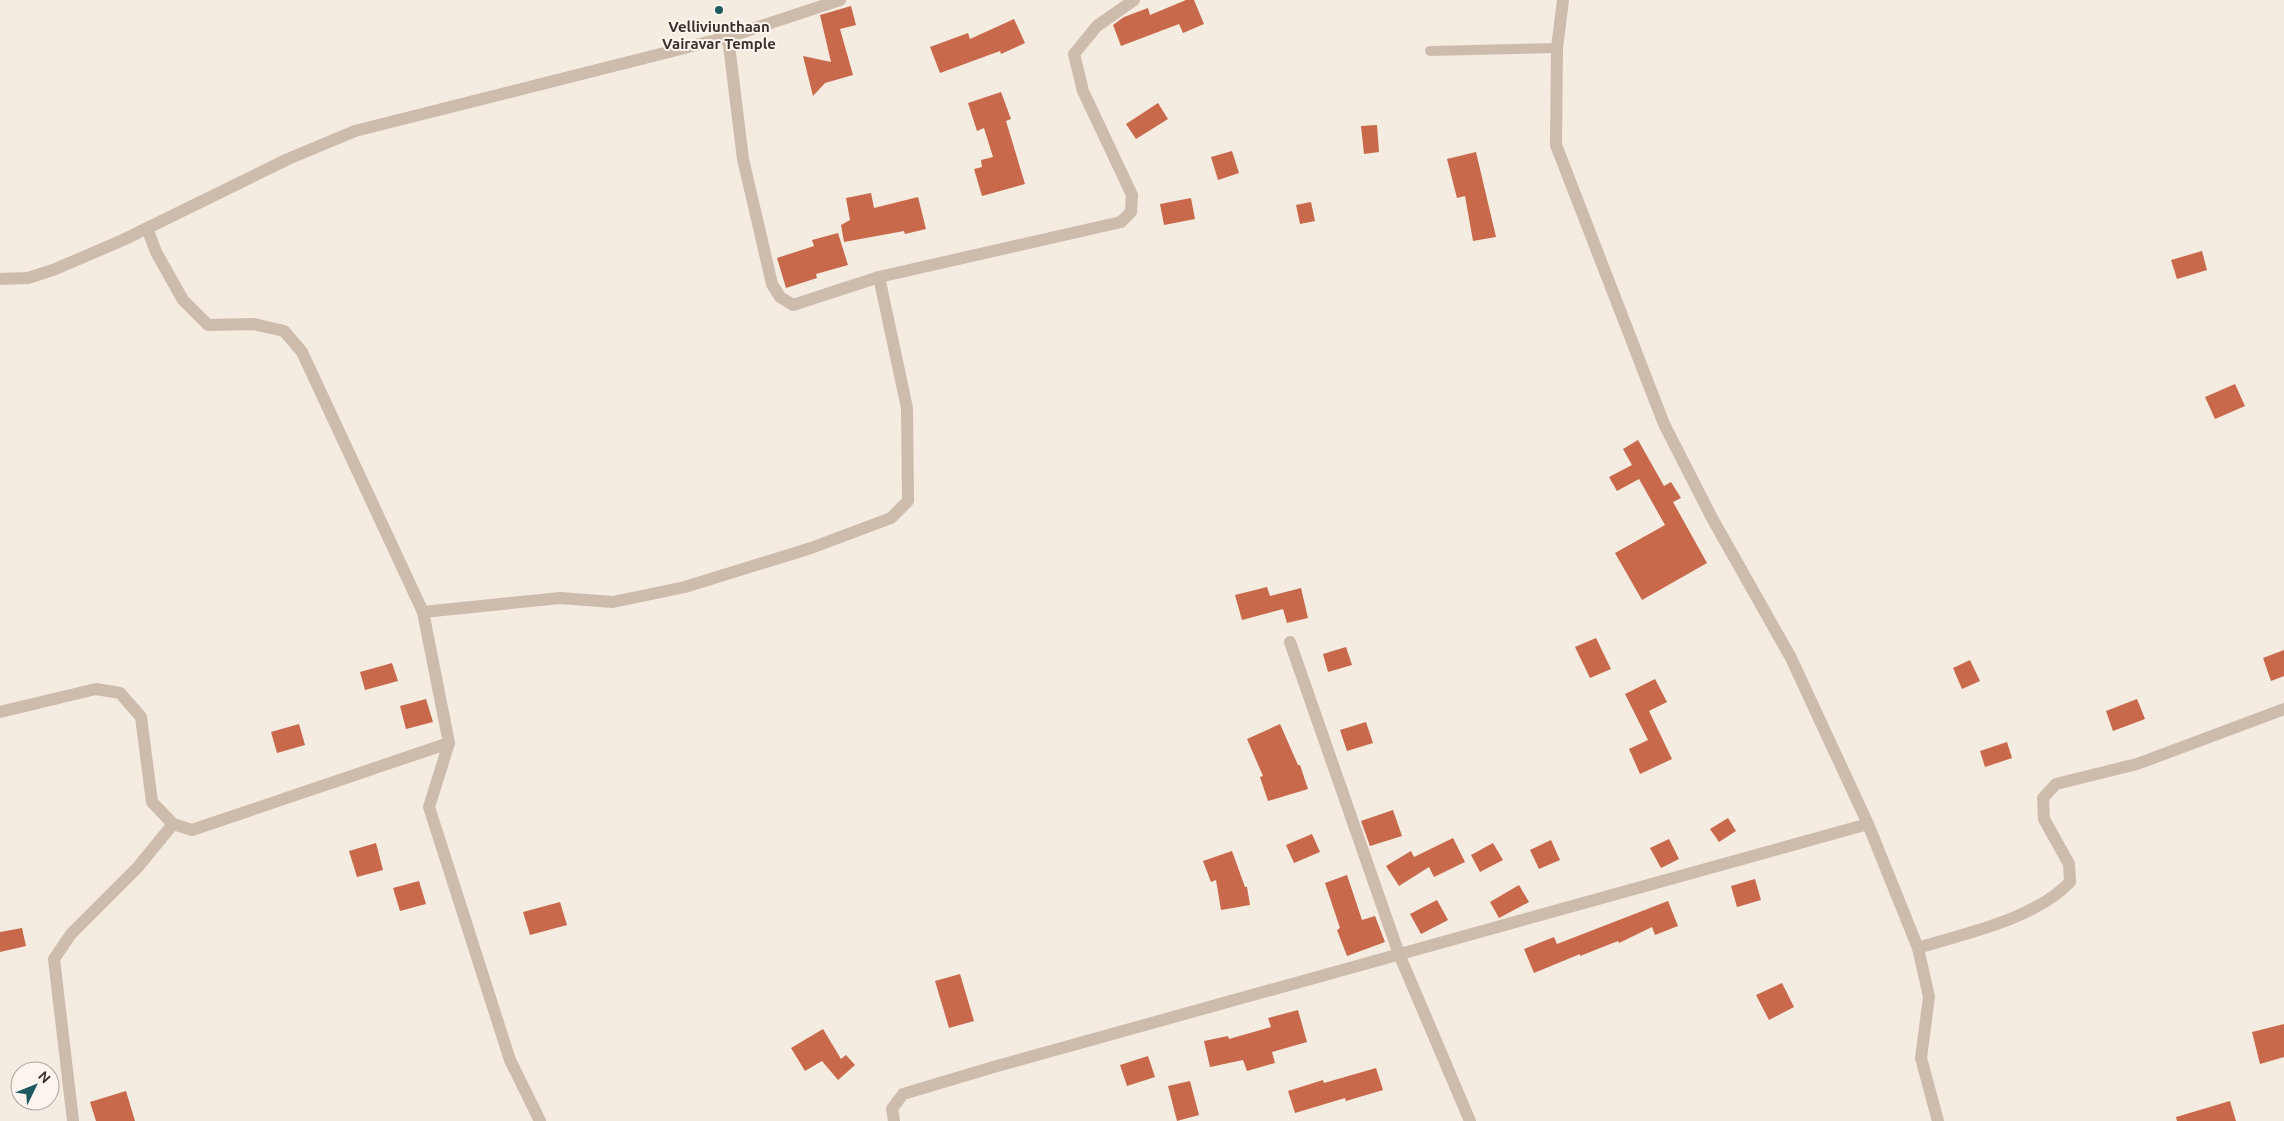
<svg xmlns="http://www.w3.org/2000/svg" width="2284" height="1121" font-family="Ubuntu,sans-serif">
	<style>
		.building { fill: #c8694b }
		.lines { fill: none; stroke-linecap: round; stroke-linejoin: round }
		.service { stroke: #cdbbac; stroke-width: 10 }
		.minor { stroke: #cdbbac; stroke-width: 12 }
		.poi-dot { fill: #1f5a5e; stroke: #fbf5ee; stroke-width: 2 }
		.labels { text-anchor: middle; stroke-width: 4; stroke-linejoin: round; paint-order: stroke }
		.poi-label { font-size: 15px; font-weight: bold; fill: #3b302b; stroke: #fbf5ee }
	</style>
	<rect width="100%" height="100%" fill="#f4ebe1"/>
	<g class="building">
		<polygon points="1186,0 1194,0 1204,24 1183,33 1179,24 1121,46 1113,25 1124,17 1148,8 1150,15"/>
		<polygon points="851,6 856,25 840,29 853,75 825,83 813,96 803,56 831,62 820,15"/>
		<polygon points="1014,19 1025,43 1001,54 1000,51 940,73 930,47 968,33 970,39"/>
		<polygon points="1001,92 1011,119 1006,121 1025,184 982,196 974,169 982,167 981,160 993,157 984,128 977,131 968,103"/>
		<polygon points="1158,103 1168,119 1136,139 1126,124"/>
		<polygon points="1377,125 1379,152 1364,154 1361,126"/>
		<polygon points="1232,151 1239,173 1218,180 1211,157"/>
		<polygon points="1476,152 1496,237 1473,241 1465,196 1457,198 1447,159"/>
		<polygon points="871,193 874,208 918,197 926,229 905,234 904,231 844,242 841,225 850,220 846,198"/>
		<polygon points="1191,198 1195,219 1164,225 1160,204"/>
		<polygon points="1311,202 1315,221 1300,224 1296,205"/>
		<polygon points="838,233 848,265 816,274 817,278 786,288 777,258 814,246 812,240"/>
		<polygon points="2202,251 2207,270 2177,279 2171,260"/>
		<polygon points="2235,384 2245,406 2215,419 2205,397"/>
		<polygon points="1638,440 1664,486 1671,482 1681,498 1673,502 1707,563 1642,600 1615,553 1665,525 1639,479 1617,491 1609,477 1632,465 1623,449"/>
		<polygon points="1267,587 1270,596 1301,588 1308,618 1287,623 1283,609 1242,620 1235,595"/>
		<polygon points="1596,638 1611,669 1590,678 1575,647"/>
		<polygon points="1346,647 1352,665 1328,672 1323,654"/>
		<polygon points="2284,650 2284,676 2271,681 2263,658"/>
		<polygon points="1970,660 1980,681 1962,689 1953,668"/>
		<polygon points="392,663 398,681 365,690 360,672"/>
		<polygon points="1655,679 1667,702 1649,711 1672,759 1640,774 1629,749 1648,740 1625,694"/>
		<polygon points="426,699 433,722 406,729 400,706"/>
		<polygon points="2137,699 2145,719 2113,731 2106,711"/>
		<polygon points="1366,722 1373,743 1347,751 1340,730"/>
		<polygon points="299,724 305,745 277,753 271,732"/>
		<polygon points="1280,724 1298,765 1300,765 1308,789 1268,801 1260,777 1263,776 1247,739"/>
		<polygon points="2007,742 2012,758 1985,767 1980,751"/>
		<polygon points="1393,810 1402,836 1370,846 1361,821"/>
		<polygon points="1728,818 1736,831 1719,842 1710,829"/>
		<polygon points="1312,834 1320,852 1294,863 1286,845"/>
		<polygon points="1453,838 1465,862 1434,877 1429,867 1399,886 1386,866 1411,851 1414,857"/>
		<polygon points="1669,839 1679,859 1661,868 1650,848"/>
		<polygon points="1551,840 1560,860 1539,869 1530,850"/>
		<polygon points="376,843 383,870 357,877 349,851"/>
		<polygon points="1493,843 1503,860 1480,872 1471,855"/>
		<polygon points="1232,851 1245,887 1247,887 1250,905 1221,910 1216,880 1211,882 1203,861"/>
		<polygon points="1347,875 1362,920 1375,916 1385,942 1347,956 1337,930 1340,928 1325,883"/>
		<polygon points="1755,879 1761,900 1737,907 1731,886"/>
		<polygon points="419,881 426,904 400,911 393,888"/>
		<polygon points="1519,885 1529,902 1499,918 1490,902"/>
		<polygon points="1437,900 1448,920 1421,934 1410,914"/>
		<polygon points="1668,901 1678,926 1655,935 1652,927 1619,943 1618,941 1580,956 1580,954 1534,973 1524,949 1554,937 1557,944"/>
		<polygon points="560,902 567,925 530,935 523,912"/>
		<polygon points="22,928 26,946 0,952 0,932"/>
		<polygon points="960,974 974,1021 949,1028 935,981"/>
		<polygon points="1782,983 1794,1007 1769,1020 1756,995"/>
		<polygon points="1298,1010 1307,1042 1272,1052 1275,1063 1247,1071 1243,1060 1210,1067 1204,1041 1228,1036 1229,1039 1271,1027 1268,1018"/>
		<polygon points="2284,1024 2284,1057 2260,1064 2252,1032"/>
		<polygon points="823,1029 841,1059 846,1055 855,1065 838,1080 822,1061 805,1071 791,1048"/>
		<polygon points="1148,1056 1155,1077 1127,1086 1120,1065"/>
		<polygon points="1376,1068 1383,1090 1346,1101 1345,1098 1295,1113 1288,1091 1323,1080 1324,1083"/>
		<polygon points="1190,1081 1199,1115 1177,1121 1168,1086"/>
		<polygon points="126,1091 135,1121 96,1121 90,1102"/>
		<polygon points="2230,1101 2236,1121 2177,1121 2176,1117"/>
	</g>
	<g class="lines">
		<polyline class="service" points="1430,51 1557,48"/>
		<g class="minor">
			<polyline points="1563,0 1557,48 1556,145 1664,424 1712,518 1791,658 1868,824 1918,948 1929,997 1921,1058 1938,1121"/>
			<polyline points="147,228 156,252 183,300 208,325 254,324 284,331 302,352 423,612"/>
			<polyline points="879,277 1121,222 1131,212 1132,195 1083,91 1074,54 1097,26 1134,0"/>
			<polyline points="0,279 28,278 53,270 123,240 288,159 355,131 728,37"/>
			<polyline points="1290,642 1399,954 1470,1121"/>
			<polyline points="0,712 96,689 120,693 141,717 152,802 173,824 192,830 449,743"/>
			<path d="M1918 948C1966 933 2035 919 2070 882L2069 864 2044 819 2043 798 2056 784 2137 764 2284 709"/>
			<polyline points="73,1121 54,959 71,934 138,867 173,824"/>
			<polyline points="540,1121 510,1060 429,807 449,743 423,612 560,598 613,602 685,587 811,548 891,518 908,501 907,408 879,277 793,305 780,297 772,284 743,159 728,37 840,0"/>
			<polyline points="894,1121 892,1109 903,1094 997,1066 1868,824"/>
		</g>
	</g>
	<circle class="poi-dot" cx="719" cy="10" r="5"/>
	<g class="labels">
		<g class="poi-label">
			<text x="719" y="32">Velliviunthaan<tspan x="719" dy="17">Vairavar Temple</tspan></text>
		</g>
	</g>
	<g transform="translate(35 1086) rotate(47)"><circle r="24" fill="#fbf5ee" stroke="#aea6a0"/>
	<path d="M0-4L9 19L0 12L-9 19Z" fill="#1f5a5e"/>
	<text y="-8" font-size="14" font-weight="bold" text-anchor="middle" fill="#3b302b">N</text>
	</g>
</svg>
